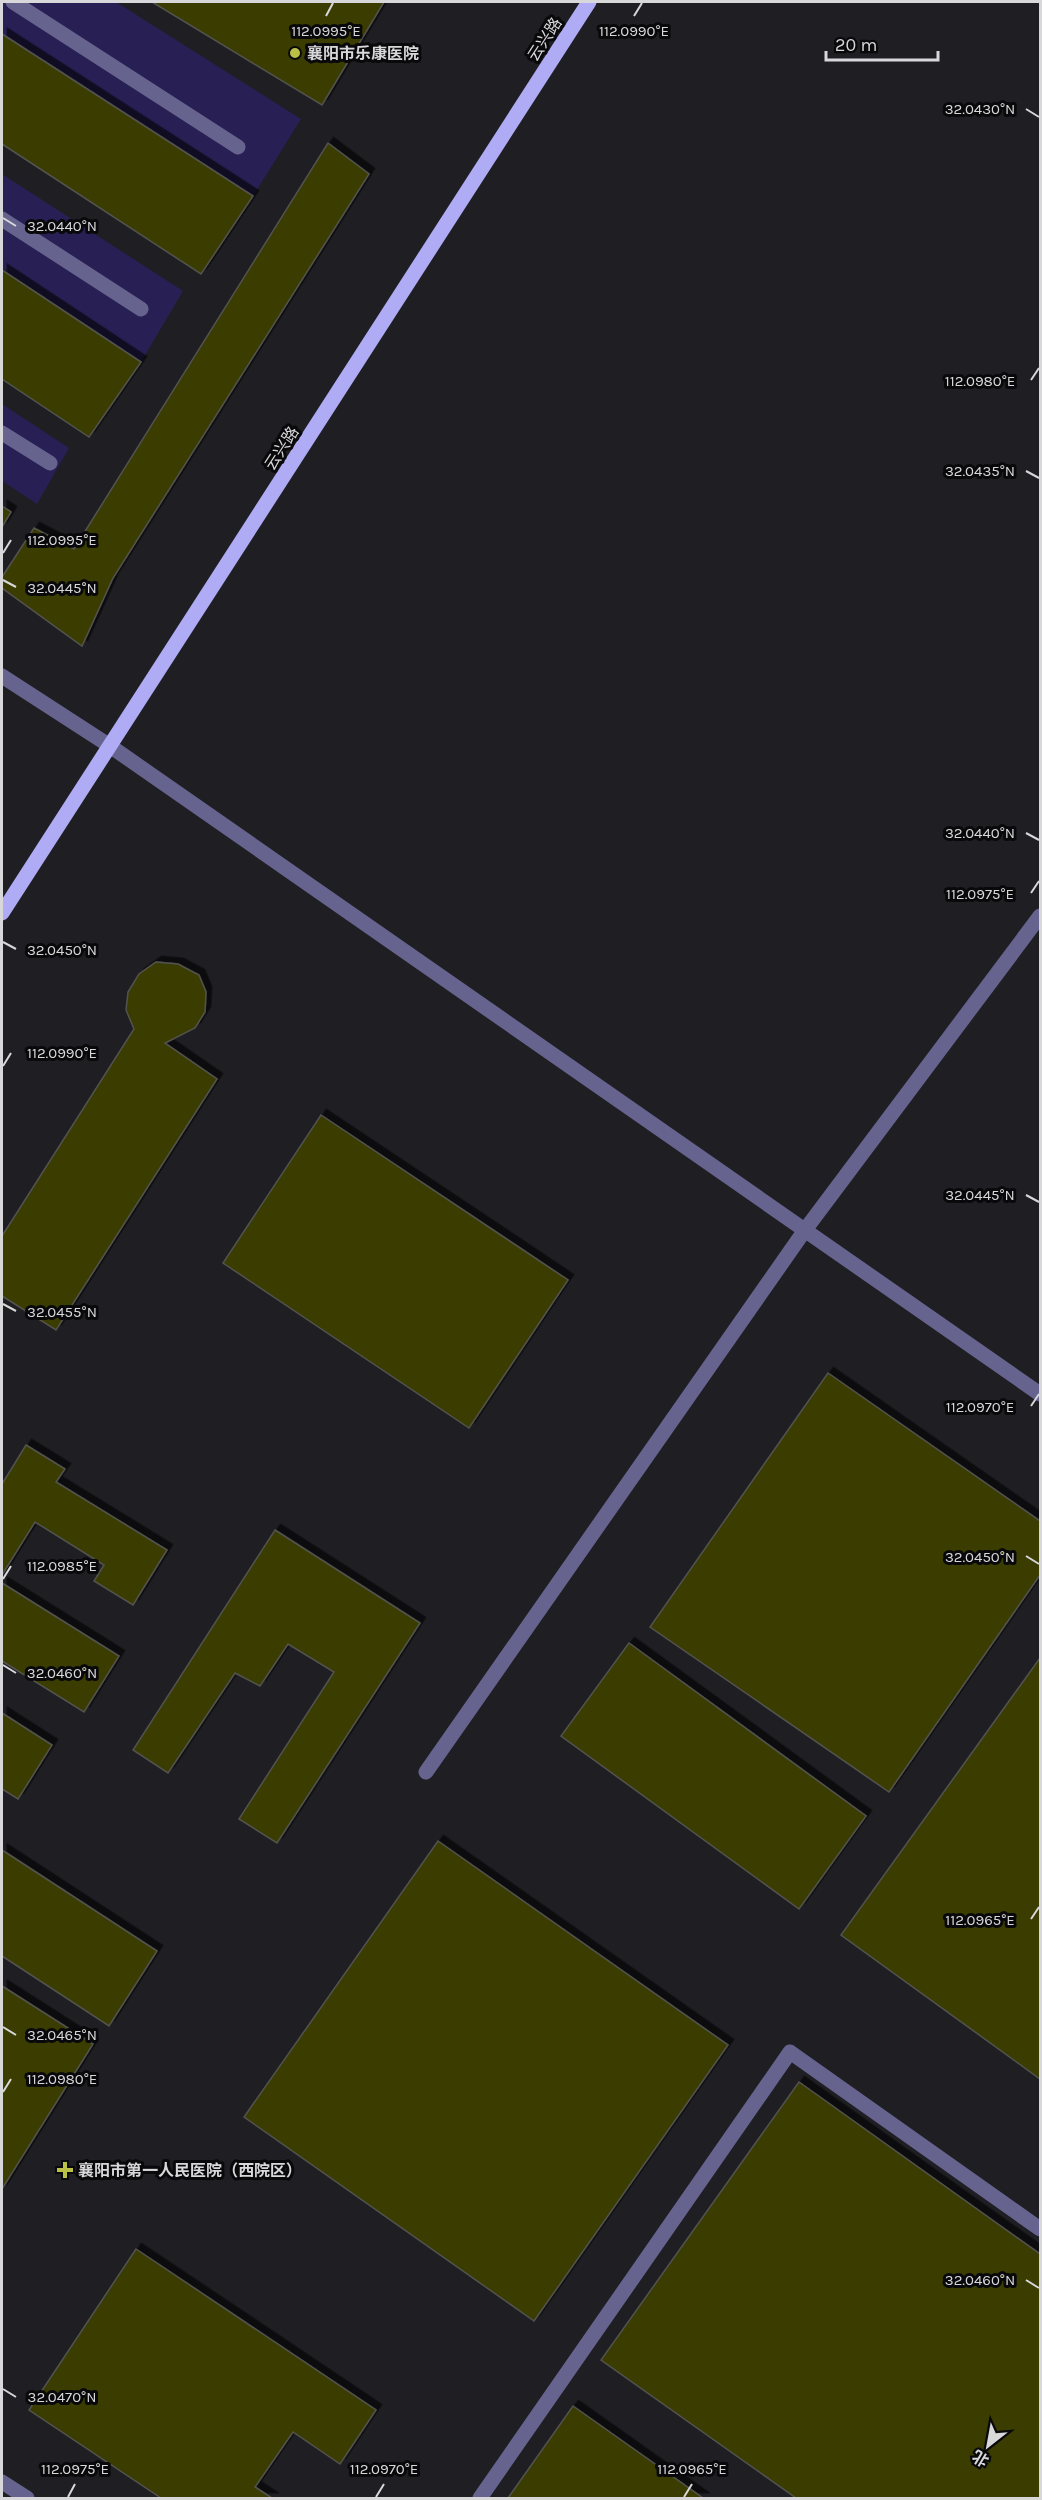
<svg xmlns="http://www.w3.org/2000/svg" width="1042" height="2500" font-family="Karla,'Noto Sans SC',sans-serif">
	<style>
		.green { fill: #282054 }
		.building { fill: #3a3c04; stroke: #53534e; stroke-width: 1.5; filter: url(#shadow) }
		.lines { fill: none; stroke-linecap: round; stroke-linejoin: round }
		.minor { stroke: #66648f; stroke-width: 15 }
		.major { stroke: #afabf4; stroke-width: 15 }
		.ticks { fill: none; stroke: #d8d8db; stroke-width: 2 }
		.poi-dot { fill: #bac046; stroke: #09090b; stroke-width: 2 }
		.labels { text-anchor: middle; stroke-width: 6; stroke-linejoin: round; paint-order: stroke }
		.street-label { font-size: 16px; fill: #d8d8db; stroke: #09090b }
		.poi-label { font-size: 16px; font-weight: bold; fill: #d8d8db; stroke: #09090b; text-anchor: start }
		.ticks-label { font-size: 15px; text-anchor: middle; fill: #d8d8db; stroke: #09090b; stroke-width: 6; stroke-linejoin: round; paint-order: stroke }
	</style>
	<defs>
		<filter id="shadow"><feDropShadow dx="5.5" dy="-5.5" stdDeviation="0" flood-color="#0009"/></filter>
	</defs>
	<rect width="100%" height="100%" fill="#1e1e23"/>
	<g class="green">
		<polygon points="2,2 116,2 301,119 253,196 2,34"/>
		<polygon points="2,174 183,291 141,362 2,268"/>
		<polygon points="2,404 69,448 37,504 2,481"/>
	</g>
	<g class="building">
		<polygon points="152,2 384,2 322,105"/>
		<polygon points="2,34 253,196 201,274 2,144"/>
		<polygon points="328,143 369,174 113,578 82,646 2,588 2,577 34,528 74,549"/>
		<polygon points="2,270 141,362 89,437 2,379"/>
		<polygon points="2,506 11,512 2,527"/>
		<polygon points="156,962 178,964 199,975 206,992 205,1012 195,1028 165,1043 217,1079 56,1330 2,1296 2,1236 134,1029 126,1010 128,992 139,974"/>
		<polygon points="321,1115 568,1280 469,1428 223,1263"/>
		<polygon points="828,1373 1040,1521 1040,1575 889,1792 650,1627"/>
		<polygon points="26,1445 65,1469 56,1482 167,1550 133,1605 94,1581 104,1565 35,1522 2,1575 2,1484"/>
		<polygon points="275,1530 420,1623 277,1843 239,1819 334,1672 288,1644 260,1686 235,1673 168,1773 133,1750"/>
		<polygon points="2,1583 119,1656 84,1712 2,1661"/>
		<polygon points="629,1643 866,1816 799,1909 561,1736"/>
		<polygon points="1040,1658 1040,2079 841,1935"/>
		<polygon points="2,1713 52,1745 18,1799 2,1789"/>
		<polygon points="438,1841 728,2045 534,2321 244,2117"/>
		<polygon points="2,1850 157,1951 109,2026 2,1956"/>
		<polygon points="2,1986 93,2044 2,2189"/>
		<polygon points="799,2082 1040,2254 1040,2498 796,2498 601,2360"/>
		<polygon points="136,2249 376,2410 340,2464 293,2432 255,2487 272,2498 161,2498 29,2410"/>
		<polygon points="573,2406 703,2498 508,2498"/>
	</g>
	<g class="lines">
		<g class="minor">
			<polyline points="13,2 238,147"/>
			<polyline points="2,219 141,309"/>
			<polyline points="2,433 50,463"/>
			<polyline points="2,676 110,746 1040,1394"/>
			<polyline points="426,1772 805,1230 1040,916"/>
			<polyline points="2,2482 27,2498"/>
			<polyline points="480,2498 790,2052 1040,2229"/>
		</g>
		<polyline class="major" points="2,913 589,2"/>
	</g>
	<path class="ticks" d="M326 16 333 3M634 16 642 3M1026 109 1039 117M3 218 16 226M1031 380 1039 368M1026 471 1039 478M3 553 11 540M3 580 16 587M1026 833 1039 840M1031 893 1039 881M3 942 16 949M3 1066 11 1053M1026 1195 1039 1202M3 1304 16 1311M1031 1406 1039 1394M1026 1556 1039 1564M3 1579 11 1566M3 1665 16 1673M1031 1919 1039 1907M3 2027 16 2035M3 2092 11 2079M1026 2280 1039 2288M3 2389 16 2397M68 2497 75 2484M376 2497 384 2484M684 2497 692 2484"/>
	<g class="poi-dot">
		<circle cx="295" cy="53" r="6"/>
		<path d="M62 2161h6v6h6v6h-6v6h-6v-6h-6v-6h6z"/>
	</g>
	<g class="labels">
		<g class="street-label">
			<text transform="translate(544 39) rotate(-57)" y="6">云兴路</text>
			<text transform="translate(281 448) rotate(-57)" y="6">云兴路</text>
		</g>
		<g class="poi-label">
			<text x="307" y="59">襄阳市乐康医院</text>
			<text x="78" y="2176">襄阳市第一人民医院（西院区）</text>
		</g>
	</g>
	<g class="ticks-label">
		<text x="326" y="36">112.0995°E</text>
		<text x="634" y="36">112.0990°E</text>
		<text x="980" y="114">32.0430°N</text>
		<text x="62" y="231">32.0440°N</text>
		<text x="980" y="386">112.0980°E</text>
		<text x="980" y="476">32.0435°N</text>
		<text x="62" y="545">112.0995°E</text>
		<text x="62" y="593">32.0445°N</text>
		<text x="980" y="838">32.0440°N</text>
		<text x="980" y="899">112.0975°E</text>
		<text x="62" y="955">32.0450°N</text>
		<text x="62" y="1058">112.0990°E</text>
		<text x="980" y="1200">32.0445°N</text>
		<text x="62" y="1317">32.0455°N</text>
		<text x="980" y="1412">112.0970°E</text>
		<text x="980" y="1562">32.0450°N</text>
		<text x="62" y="1571">112.0985°E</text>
		<text x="62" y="1678">32.0460°N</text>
		<text x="980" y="1925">112.0965°E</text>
		<text x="62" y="2040">32.0465°N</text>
		<text x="62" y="2084">112.0980°E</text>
		<text x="980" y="2285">32.0460°N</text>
		<text x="62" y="2402">32.0470°N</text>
		<text x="75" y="2474">112.0975°E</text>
		<text x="384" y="2474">112.0970°E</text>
		<text x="692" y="2474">112.0965°E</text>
	</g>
	<rect width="1042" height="2500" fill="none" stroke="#d8d8db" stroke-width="6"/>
	<g transform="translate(988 2446) rotate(211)" stroke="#09090b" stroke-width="4.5" paint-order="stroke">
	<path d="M0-4.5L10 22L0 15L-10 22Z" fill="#d8d8db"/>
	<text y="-9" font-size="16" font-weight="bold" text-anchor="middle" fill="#d8d8db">北</text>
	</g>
	<path d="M826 51v9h112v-9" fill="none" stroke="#d8d8db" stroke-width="3"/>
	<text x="835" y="51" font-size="18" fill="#d8d8db" stroke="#09090b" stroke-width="4.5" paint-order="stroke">20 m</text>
</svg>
